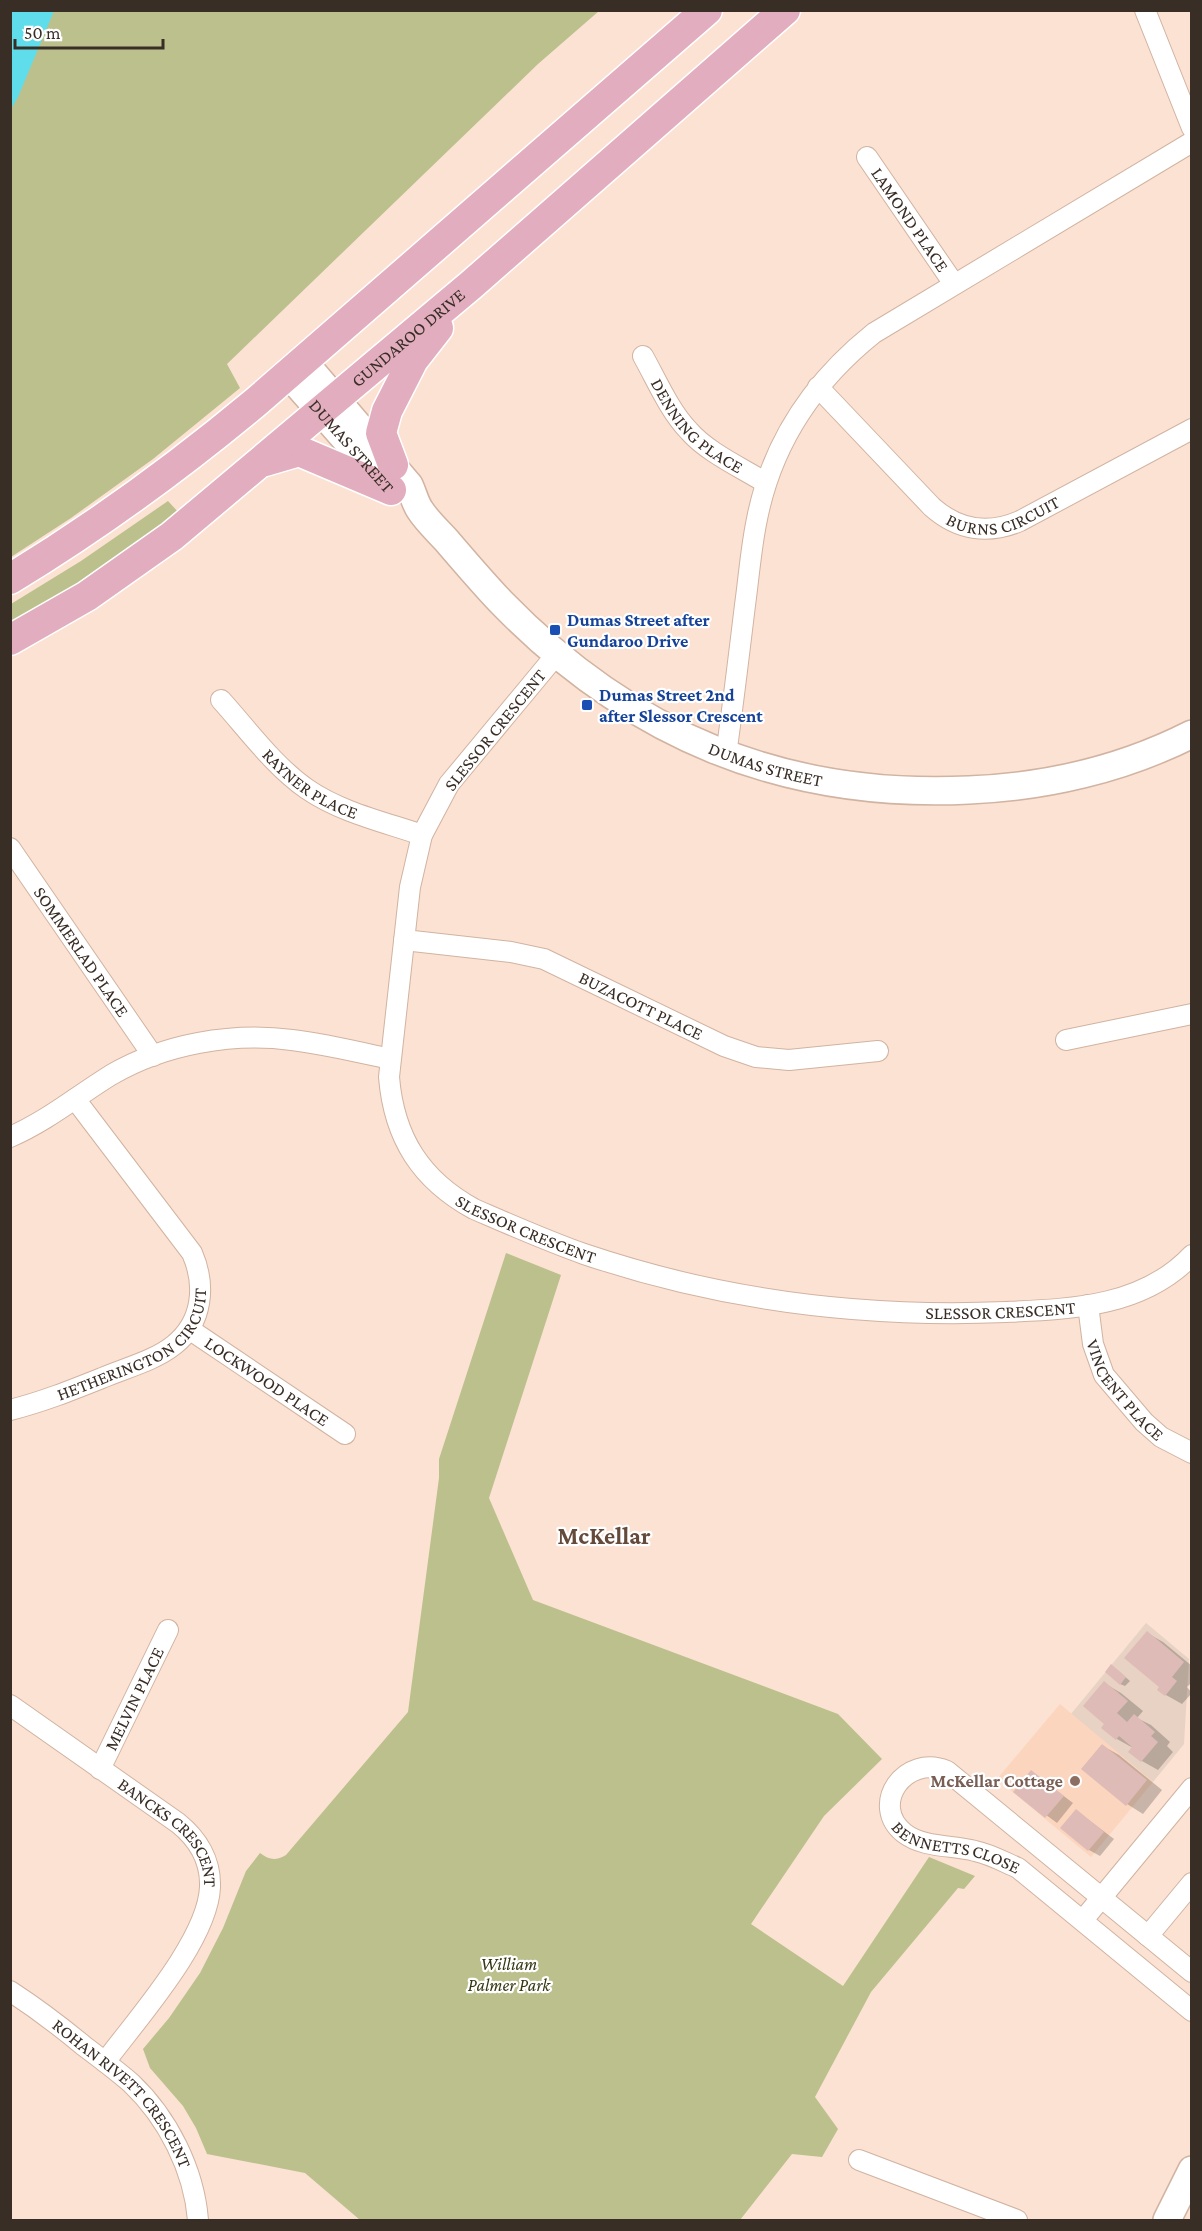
<svg xmlns="http://www.w3.org/2000/svg" width="1202" height="2231" font-family="'Crimson Pro',serif">
	<style>
		.commercial { fill: #e7d2c4 }
		.built { fill: #fbd5be }
		.green { fill: #bbc08c }
		.water { fill: #5fddea }
		.shadow { fill: #0003 }
		.building { fill: #dfbbb8 }
		.lines { fill: none; stroke-linecap: round; stroke-linejoin: round }
		.street-casing { stroke: #d1b3a1; stroke-width: 22 }
		.secondary-casing { stroke: #d1b3a1; stroke-width: 30 }
		.primary-casing { stroke: #fff; stroke-width: 33 }
		.street { stroke: #fff; stroke-width: 20 }
		.secondary { stroke: #fff; stroke-width: 27 }
		.primary { stroke: #e2adbe; stroke-width: 30 }
		.transit-dot { fill: #1a4fb4; stroke: #fff; stroke-width: 2 }
		.education-dot { fill: #8d6e63; stroke: #fff; stroke-width: 2 }
		.labels { text-anchor: middle; stroke-width: 4.5; stroke-linejoin: round; paint-order: stroke }
		.street-label { font-size: 18px; fill: #392e26; stroke: #fff }
		.transit-label { font-size: 18px; font-weight: bold; fill: #164399; stroke: #fff; text-anchor: start }
		.education-label { font-size: 18px; font-weight: bold; fill: #785e54; stroke: #fff; text-anchor: end }
		.park-label { font-size: 18px; font-style: italic; fill: #353712; stroke: #fff }
		.district-label { font-size: 24px; font-weight: bold; fill: #634a3a; stroke: #fff }
	</style>
	<rect width="100%" height="100%" fill="#fbe2d3"/>
	<polygon class="commercial" points="1146,1623 1189,1659 1184,1744 1153,1782 1071,1714"/>
	<polygon class="built" points="1060,1704 1153,1782 1091,1857 997,1779"/>
	<g class="green">
		<polygon points="11,11 599,11 538,64 227,364 240,388 153,459 71,518 11,557"/>
		<polygon points="168,501 179,513 88,577 11,626 11,604 81,561"/>
		<path d="M506 1253 561 1275 489 1498 533 1600 838 1714 882 1759 824 1816 751 1924 843 1986 929 1857 975 1876 964 1889 958 1888 871 1992 815 2097 838 2129 822 2157 792 2154 740 2220H360L305 2173 207 2154 196 2128 183 2106 150 2068 143 2049 169 2018 200 1973 223 1928 246 1871 260 1853C269 1860 276 1861 286 1855L408 1712 439 1478V1459Z"/>
	</g>
	<polygon class="water" points="11,10 54,11 18,97 11,109"/>
	<g class="shadow">
		<polygon points="1147,1633 1163,1642 1192,1666 1192,1682 1187,1687 1192,1693 1182,1704 1166,1695 1161,1687"/>
		<polygon points="1116,1669 1130,1681 1125,1686 1120,1684"/>
		<polygon points="1104,1683 1121,1693 1143,1711 1137,1718 1151,1725 1170,1742 1167,1746 1173,1752 1158,1770 1142,1761 1133,1748 1117,1739 1106,1724"/>
		<polygon points="1103,1746 1119,1755 1162,1790 1143,1814 1127,1804"/>
		<polygon points="1032,1772 1073,1803 1057,1823 1015,1792"/>
		<polygon points="1077,1811 1114,1839 1100,1856 1089,1850"/>
	</g>
	<g class="building">
		<polygon points="1147,1631 1184,1662 1172,1677 1177,1681 1165,1696 1157,1690 1159,1687 1124,1658"/>
		<polygon points="1111,1664 1126,1677 1120,1685 1105,1672"/>
		<polygon points="1104,1681 1128,1701 1117,1713 1127,1722 1134,1714 1155,1732 1151,1736 1158,1742 1141,1762 1128,1752 1132,1747 1119,1736 1116,1740 1101,1728 1104,1724 1083,1706"/>
		<polygon points="1102,1744 1147,1780 1126,1806 1081,1769"/>
		<polygon points="1031,1770 1064,1796 1045,1818 1013,1792"/>
		<polygon points="1076,1809 1104,1832 1088,1851 1060,1828"/>
	</g>
	<g class="lines">
		<g class="street-casing">
			<g id="street">
				<polyline points="1145,10 1192,128"/>
				<path id="s1" d="M867 157 954 284"/>
				<path id="s2" d="M643 356C657 381 669 410 689 431 707 452 742 468 766 483"/>
				<path id="s3" d="M818 387 932 507C958 530 988 535 1020 521L1192 429"/>
				<path id="s4" d="M556 655 449 784 422 835 410 887 389 1077C394 1138 421 1180 474 1209 511 1225 547 1241 584 1254 720 1300 862 1318 1006 1312 1072 1309 1143 1307 1192 1255"/>
				<path id="s5" d="M221 700C248 730 274 766 307 789 340 812 384 822 422 835"/>
				<path d="M726 755C733 705 739 655 745 605 749 576 751 547 757 519 772 443 814 381 874 333L1192 142"/>
				<path id="s6" d="M10 848 153 1056"/>
				<path id="s7" d="M404 940 511 952 544 959 724 1046 756 1057 789 1060 878 1051"/>
				<polyline points="1066,1040 1192,1014"/>
				<path d="M10 1137C47 1121 77 1096 111 1075 164 1044 232 1032 292 1040 325 1044 358 1052 390 1059"/>
				<path id="s8" d="M1088 1305 1093 1344 1104 1375 1144 1422 1161 1437 1192 1453"/>
				<path id="s9" d="M189 1329 345 1434"/>
				<path id="s10" d="M10 1410C42 1402 72 1390 102 1378 125 1368 154 1361 174 1345 203 1322 206 1285 192 1253L75 1099"/>
				<path id="s11" d="M10 1705 178 1823C198 1839 211 1861 210 1887 208 1940 137 2019 105 2062"/>
				<path id="s12" d="M100 1769 168 1630"/>
				<polyline points="1083,1920 1192,1788"/>
				<polyline points="1148,1936 1192,1883"/>
				<path id="s13" d="M1192 1972 947 1771C905 1753 869 1805 904 1833 923 1848 953 1845 975 1851 990 1854 1004 1862 1018 1868L1192 2011"/>
				<path id="s14" d="M10 1991C36 2008 60 2026 84 2046 100 2058 116 2070 131 2083 168 2118 194 2170 198 2220"/>
				<polyline points="859,2160 1017,2220"/>
			</g>
		</g>
		<g class="secondary-casing">
			<g id="secondary">
				<path id="s15" d="M303 361 409 485C413 493 415 503 420 510 427 521 438 531 447 541 465 562 482 582 501 602 630 735 783 799 969 790 1045 787 1123 769 1192 734"/>
				<path id="s16" d="M288 374 391 491"/>
				<polyline points="1167,2220 1192,2170"/>
			</g>
		</g>
		<g class="primary-casing">
			<g id="primary">
				<polyline points="265,461 299,451 391,490"/>
				<polyline points="393,465 381,433 387,411 413,360 438,328"/>
				<path d="M10 579C97 526 178 467 256 402L707 10"/>
				<path id="s17" d="M10 640 87 596 172 536 471 285 785 10"/>
			</g>
		</g>
		<use href="#street" class="street"/>
		<use href="#secondary" class="secondary"/>
		<use href="#primary" class="primary"/>
	</g>
	<g class="transit-dot">
		<rect x="549" y="624" width="12" height="12" rx="3"/>
		<rect x="581" y="699" width="12" height="12" rx="3"/>
	</g>
	<circle class="education-dot" cx="1075" cy="1781" r="6"/>
	<g class="labels">
		<g class="street-label">
			<text dy="6" stroke="none"><textPath href="#s1" startOffset="76">LAMOND PLACE</textPath></text>
			<text dy="6" stroke="none"><textPath href="#s17" startOffset="501">GUNDAROO DRIVE</textPath></text>
			<text dy="6" stroke="none"><textPath href="#s2" startOffset="90">DENNING PLACE</textPath></text>
			<text dy="6" stroke="none"><textPath href="#s16" startOffset="96">DUMAS STREET</textPath></text>
			<text dy="6" stroke="none"><textPath href="#s3" startOffset="244">BURNS CIRCUIT</textPath></text>
			<text transform="translate(495 730) rotate(-51)" y="6">SLESSOR CRESCENT</text>
			<text dy="6" stroke="none"><textPath href="#s15" startOffset="628">DUMAS STREET</textPath></text>
			<text dy="6" stroke="none"><textPath href="#s5" startOffset="124">RAYNER PLACE</textPath></text>
			<text dy="6" stroke="none"><textPath href="#s6" startOffset="126">SOMMERLAD PLACE</textPath></text>
			<text dy="6" stroke="none"><textPath href="#s7" startOffset="249">BUZACOTT PLACE</textPath></text>
			<text dy="6" stroke="none"><textPath href="#s4" startOffset="690">SLESSOR CRESCENT</textPath></text>
			<text dy="6" stroke="none"><textPath href="#s4" startOffset="1176">SLESSOR CRESCENT</textPath></text>
			<text dy="6" stroke="none"><textPath href="#s10" startOffset="146">HETHERINGTON CIRCUIT</textPath></text>
			<text dy="6" stroke="none"><textPath href="#s9" startOffset="94">LOCKWOOD PLACE</textPath></text>
			<text dy="6" stroke="none"><textPath href="#s8" startOffset="96">VINCENT PLACE</textPath></text>
			<text dy="6" stroke="none"><textPath href="#s12" startOffset="78">MELVIN PLACE</textPath></text>
			<text dy="6" stroke="none"><textPath href="#s11" startOffset="207">BANCKS CRESCENT</textPath></text>
			<text dy="6" stroke="none"><textPath href="#s13" startOffset="482">BENNETTS CLOSE</textPath></text>
			<text dy="6" stroke="none"><textPath href="#s14" startOffset="154">ROHAN RIVETT CRESCENT</textPath></text>
		</g>
		<g class="transit-label">
			<text x="567" y="626">Dumas Street after<tspan x="567" dy="21">Gundaroo Drive</tspan></text>
			<text x="599" y="701">Dumas Street 2nd<tspan x="599" dy="21">after Slessor Crescent</tspan></text>
		</g>
		<g class="education-label">
			<text x="1063" y="1787">McKellar Cottage</text>
		</g>
		<g class="park-label">
			<text x="509" y="1970">William<tspan x="509" dy="21">Palmer Park</tspan></text>
		</g>
		<g class="district-label">
			<text x="604" y="1544">McKellar</text>
		</g>
	</g>
	<rect width="1202" height="2231" fill="none" stroke="#392e26" stroke-width="24"/>
	<path d="M15 39v9h148v-9" fill="none" stroke="#392e26" stroke-width="3"/>
	<text x="24" y="39" font-size="18" fill="#392e26" stroke="#ffffff" stroke-width="4.5" paint-order="stroke">50 m</text>
</svg>
